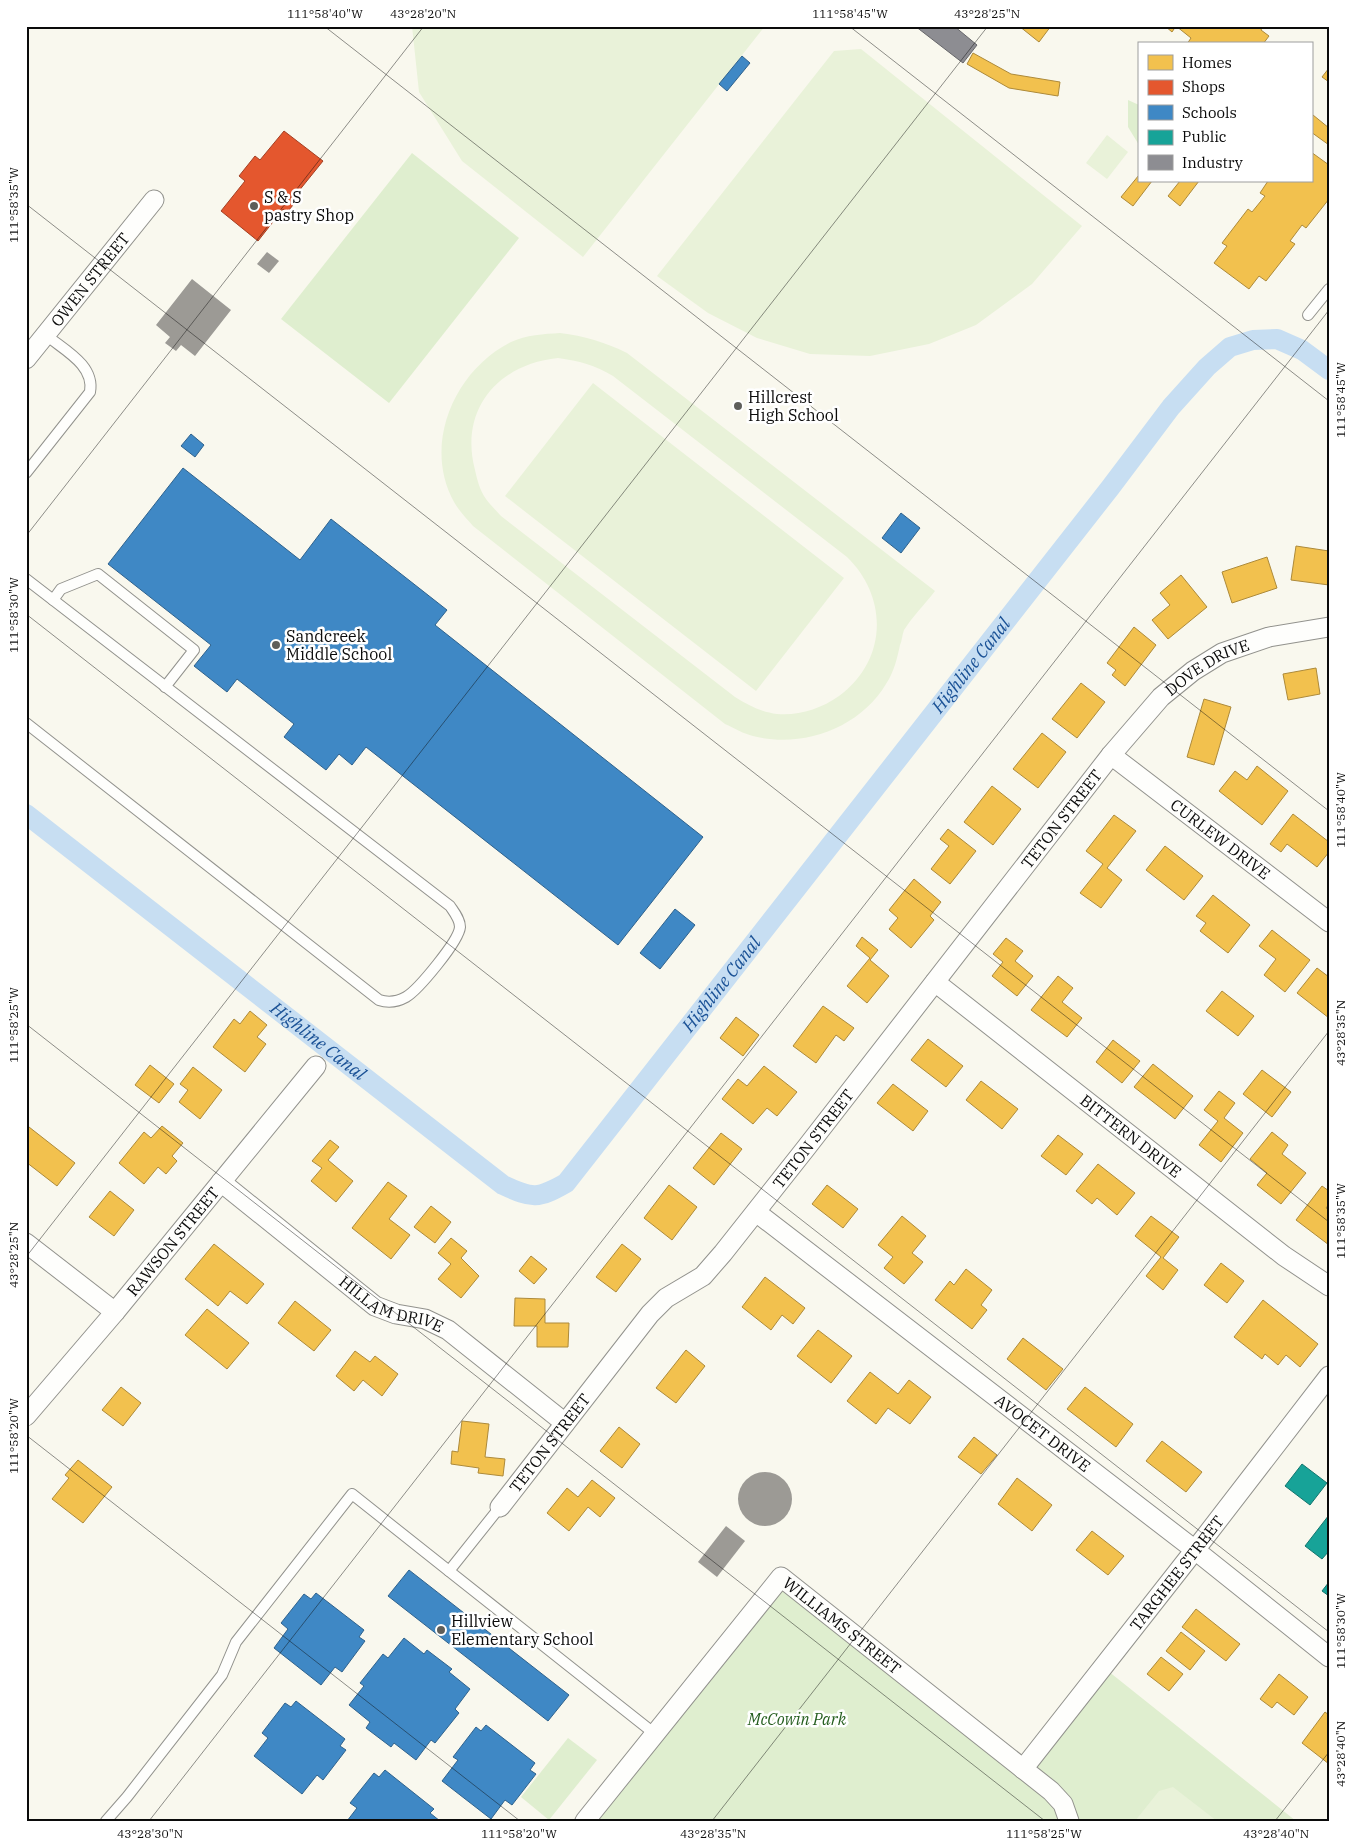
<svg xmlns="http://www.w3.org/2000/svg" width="1355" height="1847" font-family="'IBM Plex Serif',serif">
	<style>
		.green { fill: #dfeecf }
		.pitch { fill: #e9f2d9; fill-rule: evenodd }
		.homes { fill: #f2c14e; stroke: #ad8a3a }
		.shops { fill: #e4572e; stroke: #a34024 }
		.schools { fill: #3f88c5; stroke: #2f628d }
		.public { fill: #17a398; stroke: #13756e }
		.industry { fill: #8d8d92; stroke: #66666a }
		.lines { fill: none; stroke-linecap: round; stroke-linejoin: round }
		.canal { stroke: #c7def2; stroke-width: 20 }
		.building { fill: #9c9a95 }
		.lane-casing { stroke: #92928d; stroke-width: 12 }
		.street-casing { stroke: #92928d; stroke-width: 21 }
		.lane { stroke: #fefefc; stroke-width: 10 }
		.street { stroke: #fefefc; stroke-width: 19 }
		.ticks { fill: none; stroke: #0b0b0b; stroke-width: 1; stroke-opacity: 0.45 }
		.poi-dot { fill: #5e5e5a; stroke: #fff; stroke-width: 2 }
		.labels { text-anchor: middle; stroke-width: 5; stroke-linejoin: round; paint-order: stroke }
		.poi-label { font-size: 16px; fill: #0b0b0b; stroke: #fff; text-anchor: start }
		.street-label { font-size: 16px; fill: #0b0b0b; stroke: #fff }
		.park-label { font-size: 16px; font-style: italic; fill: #255e1f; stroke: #fff }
		.water-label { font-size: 18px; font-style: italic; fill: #1b5296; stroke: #fff }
		.neatline { fill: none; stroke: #0b0b0b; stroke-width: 2 }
		.ticks-label { font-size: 12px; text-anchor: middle; fill: #0b0b0b }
	</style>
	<rect width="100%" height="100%" fill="#f9f8ee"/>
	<g class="green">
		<polygon points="1128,100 1139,105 1139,145 1128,127"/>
		<polygon points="412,153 519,238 389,403 281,319"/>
		<polygon points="781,1577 1022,1768 1103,1667 1296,1821 585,1821"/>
		<polygon points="568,1738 597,1760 549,1820 521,1797"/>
	</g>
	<g class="pitch">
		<polygon points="412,26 765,26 583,257 462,161 419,92"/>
		<polygon points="861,49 1082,226 1032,284 976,325 929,344 870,356 810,354 757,338 708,313 657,276 834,51"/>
		<polygon points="1107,135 1128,152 1107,179 1086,163"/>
		<path d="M560 333C584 336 605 342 627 353L935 591C925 604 912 617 904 630 902 635 902 641 900 645 897 659 894 672 886 684 860 728 802 749 753 736 744 734 734 728 725 724L473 526C467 519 459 511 454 502 422 444 455 370 511 342 526 335 544 334 560 333ZM558 358C579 361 595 365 613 376L847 557C889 598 887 661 839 696 821 709 798 716 777 714 761 712 748 705 735 697L501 516C496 510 490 505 486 499 480 491 477 479 475 470 459 410 498 364 558 358Z"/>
		<polygon points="593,383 844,578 756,691 505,496"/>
		<polygon points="1173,1787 1217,1821 1135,1821 1159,1791"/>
	</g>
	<g class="homes">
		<polygon points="1019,26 1051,26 1039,42"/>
		<polygon points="1165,26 1263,26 1261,30 1269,36 1263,44 1187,44 1191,38 1176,26 1172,32"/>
		<polygon points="973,53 1011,74 1060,82 1058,96 1009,88 967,64"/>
		<polygon points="1329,68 1329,82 1322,77"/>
		<polygon points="1313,115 1329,128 1329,145 1311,132 1311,118"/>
		<polygon points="1311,152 1329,165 1329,199 1306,228 1302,225 1290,241 1295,244 1266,281 1259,276 1249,289 1214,263 1227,246 1222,243 1248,209 1252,212 1265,196 1260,193 1268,181 1311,181"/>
		<polygon points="1139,175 1139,181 1152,181 1133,206 1121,197"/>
		<polygon points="1180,181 1199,181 1180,206 1168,196"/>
		<polygon points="1296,546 1329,551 1329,585 1291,580"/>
		<polygon points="1267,557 1277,588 1232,603 1222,572"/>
		<polygon points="1181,575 1207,607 1168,639 1152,620 1170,605 1160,593"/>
		<polygon points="1134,627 1156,645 1125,686 1112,675 1116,670 1107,663"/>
		<polygon points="1316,668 1320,694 1288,700 1283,674"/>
		<polygon points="1081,683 1105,702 1077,738 1052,719"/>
		<polygon points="1204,699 1231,707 1214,765 1187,757"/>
		<polygon points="1042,733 1066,752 1038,788 1013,769"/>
		<polygon points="1257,766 1288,791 1262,825 1219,791 1235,771 1247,780"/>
		<polygon points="992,786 1021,809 993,845 964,822"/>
		<polygon points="1293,814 1329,842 1329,852 1317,867 1287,844 1281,852 1270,844"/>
		<polygon points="1114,815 1136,831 1107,868 1122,880 1101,908 1080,893 1103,864 1086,851"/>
		<polygon points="948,829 976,851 950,884 931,869 949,846 940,839"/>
		<polygon points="1165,846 1203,876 1184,900 1146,870"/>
		<polygon points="914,879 941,902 930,916 934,920 911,948 889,929 898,918 889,910"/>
		<polygon points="1213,895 1250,925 1228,953 1200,931 1206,923 1196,916"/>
		<polygon points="1272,930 1310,960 1285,992 1264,975 1276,959 1259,946"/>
		<polygon points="862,937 878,950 870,960 889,976 867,1003 847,986 870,958 856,946"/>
		<polygon points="1006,938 1023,951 1015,961 1033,976 1017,996 992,976 1003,962 993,954"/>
		<polygon points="1317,968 1329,977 1329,1018 1297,993"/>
		<polygon points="1058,976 1073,988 1062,1002 1082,1018 1067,1037 1031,1010"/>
		<polygon points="1222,991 1254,1016 1238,1036 1206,1011"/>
		<polygon points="823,1006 854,1028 844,1041 836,1035 816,1063 793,1046"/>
		<polygon points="250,1011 267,1025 257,1037 266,1044 245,1072 213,1047 234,1019 240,1024"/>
		<polygon points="736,1017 759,1035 743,1056 720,1038"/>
		<polygon points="928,1039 963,1066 946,1087 911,1060"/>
		<polygon points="1113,1040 1140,1061 1122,1083 1096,1062"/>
		<polygon points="1153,1064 1193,1096 1175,1119 1134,1087"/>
		<polygon points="150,1065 174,1084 159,1103 135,1085"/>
		<polygon points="764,1066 797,1092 777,1116 767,1108 753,1124 722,1099 738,1079 747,1086"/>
		<polygon points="193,1067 222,1090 200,1119 179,1102 188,1090 180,1084"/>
		<polygon points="1262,1070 1291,1092 1272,1117 1243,1094"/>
		<polygon points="981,1081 1018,1109 1002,1129 966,1100"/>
		<polygon points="893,1084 928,1111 913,1131 877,1103"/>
		<polygon points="1219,1091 1235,1103 1224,1118 1243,1133 1221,1162 1199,1145 1218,1121 1204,1110"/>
		<polygon points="162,1126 183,1143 172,1156 177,1161 166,1174 158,1167 144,1184 119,1163 144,1132 151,1138"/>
		<polygon points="29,1127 75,1163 57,1186 26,1162 26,1130"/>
		<polygon points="1272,1132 1288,1145 1282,1154 1306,1173 1281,1204 1257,1185 1267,1173 1250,1159"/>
		<polygon points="721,1133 742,1149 714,1185 693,1168"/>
		<polygon points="1058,1135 1083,1154 1066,1175 1041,1156"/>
		<polygon points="330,1140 339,1147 328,1160 353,1181 336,1202 311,1181 322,1168 312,1161"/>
		<polygon points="1098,1164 1135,1193 1117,1215 1097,1198 1092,1204 1076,1191"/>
		<polygon points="388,1182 407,1196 389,1219 410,1235 391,1259 352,1228"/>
		<polygon points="669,1185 697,1207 672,1240 644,1218"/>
		<polygon points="827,1185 858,1209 843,1228 812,1204"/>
		<polygon points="1322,1186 1329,1191 1329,1204 1326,1208 1329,1210 1329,1245 1296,1220"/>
		<polygon points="110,1191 134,1210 114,1236 89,1217"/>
		<polygon points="431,1206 451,1222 435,1243 414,1227"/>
		<polygon points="902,1216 926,1236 912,1253 923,1262 904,1284 884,1268 893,1257 878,1245"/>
		<polygon points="1151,1216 1179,1237 1163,1258 1178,1270 1163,1290 1146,1276 1161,1257 1135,1236"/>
		<polygon points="451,1238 467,1251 461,1258 479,1276 461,1298 438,1279 451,1264 438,1253"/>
		<polygon points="214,1244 264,1284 247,1304 230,1291 218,1306 185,1279"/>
		<polygon points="622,1244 641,1259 616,1292 596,1277"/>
		<polygon points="531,1256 547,1269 534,1284 519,1271"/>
		<polygon points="1221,1263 1244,1281 1227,1303 1204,1285"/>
		<polygon points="966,1269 992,1290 981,1305 987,1310 972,1329 935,1300 950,1281 954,1285"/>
		<polygon points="765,1277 805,1308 793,1324 782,1315 771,1330 742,1307"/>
		<polygon points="515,1298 545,1299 545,1323 569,1323 568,1347 537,1347 537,1326 514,1326"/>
		<polygon points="1263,1300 1318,1344 1300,1367 1286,1355 1278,1365 1265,1354 1262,1359 1234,1337"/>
		<polygon points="295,1301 331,1330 314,1351 278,1323"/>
		<polygon points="207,1309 249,1343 227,1369 185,1335"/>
		<polygon points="818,1330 852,1356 831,1383 797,1356"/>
		<polygon points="1023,1338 1063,1369 1046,1390 1007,1359"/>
		<polygon points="686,1350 705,1366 676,1403 656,1388"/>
		<polygon points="355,1351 370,1362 375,1356 398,1374 382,1396 363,1380 354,1391 336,1376"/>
		<polygon points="870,1372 898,1394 909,1380 931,1397 910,1424 888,1408 876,1424 847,1401"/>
		<polygon points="121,1387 141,1403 123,1426 102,1410"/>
		<polygon points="1085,1387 1133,1424 1116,1447 1067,1409"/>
		<polygon points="462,1421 489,1424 485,1457 505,1459 503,1476 478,1473 479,1468 451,1464 452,1451 458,1452"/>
		<polygon points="619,1427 640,1444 622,1468 600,1451"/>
		<polygon points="974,1437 997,1455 981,1474 958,1457"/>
		<polygon points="1162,1441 1202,1472 1186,1492 1146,1461"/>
		<polygon points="78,1460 112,1487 83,1523 52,1499 69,1478 65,1475"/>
		<polygon points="1017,1478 1052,1505 1032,1531 998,1504"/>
		<polygon points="592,1480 615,1498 600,1517 588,1507 569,1531 547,1513 567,1488 578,1497"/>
		<polygon points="1092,1531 1124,1556 1108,1575 1076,1550"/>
		<polygon points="1196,1609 1240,1644 1226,1661 1182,1627"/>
		<polygon points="1181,1632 1205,1651 1190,1670 1166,1651"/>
		<polygon points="1161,1657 1183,1674 1169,1691 1147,1674"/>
		<polygon points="1279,1674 1308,1697 1294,1715 1277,1702 1272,1708 1260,1699"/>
		<polygon points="1325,1712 1329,1715 1329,1764 1302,1743"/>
	</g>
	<polygon class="shops" points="284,131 323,161 298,192 301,194 287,213 283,209 258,241 221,211 245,181 239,176 255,156 260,160"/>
	<g class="schools">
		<polygon points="742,56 750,63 727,91 719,84"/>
		<polygon points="191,434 204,445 195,457 181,446"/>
		<polygon points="183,468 300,560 331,519 447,610 435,625 703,837 618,945 366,747 352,765 339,754 326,770 284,737 294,724 237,679 227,692 194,666 211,645 108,564"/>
		<polygon points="901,513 920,528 901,553 882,538"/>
		<polygon points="675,909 695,925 660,969 640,953"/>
		<polygon points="409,1570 569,1695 548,1721 388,1596"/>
		<polygon points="316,1593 364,1630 359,1637 365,1641 342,1672 335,1667 321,1685 274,1648 288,1629 281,1623 304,1594 311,1599"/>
		<polygon points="404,1638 424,1654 427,1650 452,1669 449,1672 470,1689 455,1709 459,1713 435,1743 431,1740 416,1760 394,1743 391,1747 366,1728 370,1722 349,1705 364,1686 360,1683 383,1654 388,1658"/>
		<polygon points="296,1701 345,1739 340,1746 346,1750 323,1780 317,1775 302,1794 254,1756 268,1738 262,1733 285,1703 291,1707"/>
		<polygon points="486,1725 535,1763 530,1770 536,1774 512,1805 505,1800 491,1819 442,1781 458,1760 453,1757 476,1727 481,1731"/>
		<polygon points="385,1770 434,1809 430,1813 440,1821 347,1821 357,1808 350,1803 374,1773 379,1777"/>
	</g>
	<g class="public">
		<polygon points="1302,1464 1327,1483 1310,1505 1285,1486"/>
		<polygon points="1329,1515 1329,1551 1322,1559 1305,1546"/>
		<polygon points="1329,1582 1329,1596 1322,1591"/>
	</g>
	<polygon class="industry" points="915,26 954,26 977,45 963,63"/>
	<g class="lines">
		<path class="canal" id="s1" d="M26 814 503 1185C533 1199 538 1199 566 1183L1110 488 1171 407 1207 367 1230 347 1253 340 1277 339 1302 350 1329 370"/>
	</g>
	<g class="building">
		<polygon points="267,252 279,261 269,273 257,264"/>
		<polygon points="192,279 231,310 195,356 181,345 176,351 165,343 170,337 156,325"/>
		<circle cx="765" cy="1499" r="27"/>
		<polygon points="726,1526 745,1541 717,1577 698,1562"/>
	</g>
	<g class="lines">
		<g class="lane-casing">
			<g id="lane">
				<polyline points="1308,315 1329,289"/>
				<path d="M26 473 90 392C95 365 64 350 46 335"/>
				<path d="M26 579 450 906C454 912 460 919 460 927 459 941 418 990 406 997 397 1002 388 1003 379 1000L26 723"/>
				<polyline points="53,600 61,589 98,574 194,650 165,687"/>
				<polyline points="500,1507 449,1571 655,1734"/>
				<polyline points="106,1821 127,1797 222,1675 236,1642 352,1494 449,1571"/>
			</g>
		</g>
		<g class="street-casing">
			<g id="street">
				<path id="s2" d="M26 359 154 200"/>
				<path id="s3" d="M1111 755 1329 922"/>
				<path id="s4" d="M935 982 1284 1256 1329 1286"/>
				<path id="s5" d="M221 1182 375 1306 396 1314 425 1319 448 1330 565 1423"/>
				<path id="s6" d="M756 1212 1195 1550 1329 1657"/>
				<polyline points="26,1243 115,1312"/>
				<path id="s7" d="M26 1416 115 1312 316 1066"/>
				<path id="s8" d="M500 1507 650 1314 666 1298 703 1276 723 1253 806 1148 1111 755 1161 697 1193 671 1222 653 1269 637 1329 627"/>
				<path id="s9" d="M1023 1769 1205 1537 1329 1376"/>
				<path id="s10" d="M585 1821 781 1577 1051 1791 1063 1804 1069 1821"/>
			</g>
		</g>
		<use href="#lane" class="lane"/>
		<use href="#street" class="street"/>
	</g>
	<path class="ticks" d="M324 26 1329 811M849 26 1329 401M26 204 1329 1222M26 536 424 26M26 614 1329 1632M26 1024 1045 1821M26 1257 988 26M26 1435 520 1821M149 1821 1329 310M712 1821 1329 1031M1275 1821 1329 1752"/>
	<g class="poi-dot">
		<circle cx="254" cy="206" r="5"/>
		<circle cx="738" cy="406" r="5"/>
		<circle cx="276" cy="645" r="5"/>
		<circle cx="441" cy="1630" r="5"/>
	</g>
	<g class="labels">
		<g class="poi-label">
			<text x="264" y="203">S &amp; S<tspan x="264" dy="18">pastry Shop</tspan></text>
			<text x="748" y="403">Hillcrest<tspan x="748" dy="18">High School</tspan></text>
			<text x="286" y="642">Sandcreek<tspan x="286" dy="18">Middle School</tspan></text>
			<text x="451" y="1627">Hillview<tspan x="451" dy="18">Elementary School</tspan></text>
		</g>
		<g class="street-label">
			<text dy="6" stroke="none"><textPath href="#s2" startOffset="102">OWEN STREET</textPath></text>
			<text dy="6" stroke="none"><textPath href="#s8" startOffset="1104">DOVE DRIVE</textPath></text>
			<text dy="6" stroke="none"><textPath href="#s8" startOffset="891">TETON STREET</textPath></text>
			<text dy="6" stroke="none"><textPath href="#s3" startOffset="138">CURLEW DRIVE</textPath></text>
			<text dy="6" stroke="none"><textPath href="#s4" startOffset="249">BITTERN DRIVE</textPath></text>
			<text dy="6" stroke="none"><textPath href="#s8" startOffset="486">TETON STREET</textPath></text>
			<text dy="6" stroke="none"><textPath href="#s7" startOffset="228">RAWSON STREET</textPath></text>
			<text dy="6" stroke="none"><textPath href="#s5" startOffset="212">HILLAM DRIVE</textPath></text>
			<text dy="6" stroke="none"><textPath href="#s6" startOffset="362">AVOCET DRIVE</textPath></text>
			<text dy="6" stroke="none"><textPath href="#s8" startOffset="81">TETON STREET</textPath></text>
			<text dy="6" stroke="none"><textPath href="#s9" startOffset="249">TARGHEE STREET</textPath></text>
			<text dy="6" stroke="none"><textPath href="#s10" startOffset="391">WILLIAMS STREET</textPath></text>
		</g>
		<g class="park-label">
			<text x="797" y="1725">McCowin Park</text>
		</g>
		<g class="water-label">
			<text dy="6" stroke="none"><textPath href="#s1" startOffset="1329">Highline Canal</textPath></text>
			<text dy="6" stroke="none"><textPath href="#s1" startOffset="924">Highline Canal</textPath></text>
			<text dy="6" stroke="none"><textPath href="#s1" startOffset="370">Highline Canal</textPath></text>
		</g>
	</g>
	<rect width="1355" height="1847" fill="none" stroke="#ffffff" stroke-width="55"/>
	<rect x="1138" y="42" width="175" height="140" fill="#ffffff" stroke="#9d9d9d"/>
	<rect x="1148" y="55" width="25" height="15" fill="#f2c14e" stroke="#9d9d9d"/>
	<text x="1182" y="68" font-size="15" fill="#0b0b0b">Homes</text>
	<rect x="1148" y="80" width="25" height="15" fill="#e4572e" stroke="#9d9d9d"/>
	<text x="1182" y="92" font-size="15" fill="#0b0b0b">Shops</text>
	<rect x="1148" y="105" width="25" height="15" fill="#3f88c5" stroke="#9d9d9d"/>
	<text x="1182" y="118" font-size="15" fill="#0b0b0b">Schools</text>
	<rect x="1148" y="130" width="25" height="15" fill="#17a398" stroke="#9d9d9d"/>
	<text x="1182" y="142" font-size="15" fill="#0b0b0b">Public</text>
	<rect x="1148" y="155" width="25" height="15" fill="#8d8d92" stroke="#9d9d9d"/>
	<text x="1182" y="168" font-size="15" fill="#0b0b0b">Industry</text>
	<rect x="28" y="28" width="1300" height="1792" class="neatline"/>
	<g class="ticks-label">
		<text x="325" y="18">111°58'40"W</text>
		<text x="423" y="18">43°28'20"N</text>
		<text x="850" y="18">111°58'45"W</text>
		<text x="987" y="18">43°28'25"N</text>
		<text transform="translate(14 205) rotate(-90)" y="4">111°58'35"W</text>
		<text transform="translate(1341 400) rotate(-90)" y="4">111°58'45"W</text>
		<text transform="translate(14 615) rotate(-90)" y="4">111°58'30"W</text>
		<text transform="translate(1341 810) rotate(-90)" y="4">111°58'40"W</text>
		<text transform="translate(14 1025) rotate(-90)" y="4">111°58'25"W</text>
		<text transform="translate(1341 1033) rotate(-90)" y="4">43°28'35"N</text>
		<text transform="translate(1341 1221) rotate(-90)" y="4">111°58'35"W</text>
		<text transform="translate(14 1255) rotate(-90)" y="4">43°28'25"N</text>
		<text transform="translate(14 1436) rotate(-90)" y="4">111°58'20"W</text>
		<text transform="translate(1341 1631) rotate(-90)" y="4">111°58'30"W</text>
		<text transform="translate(1341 1754) rotate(-90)" y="4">43°28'40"N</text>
		<text x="150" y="1838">43°28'30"N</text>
		<text x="519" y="1838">111°58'20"W</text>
		<text x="713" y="1838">43°28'35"N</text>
		<text x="1044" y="1838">111°58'25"W</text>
		<text x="1276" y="1838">43°28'40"N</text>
	</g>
</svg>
